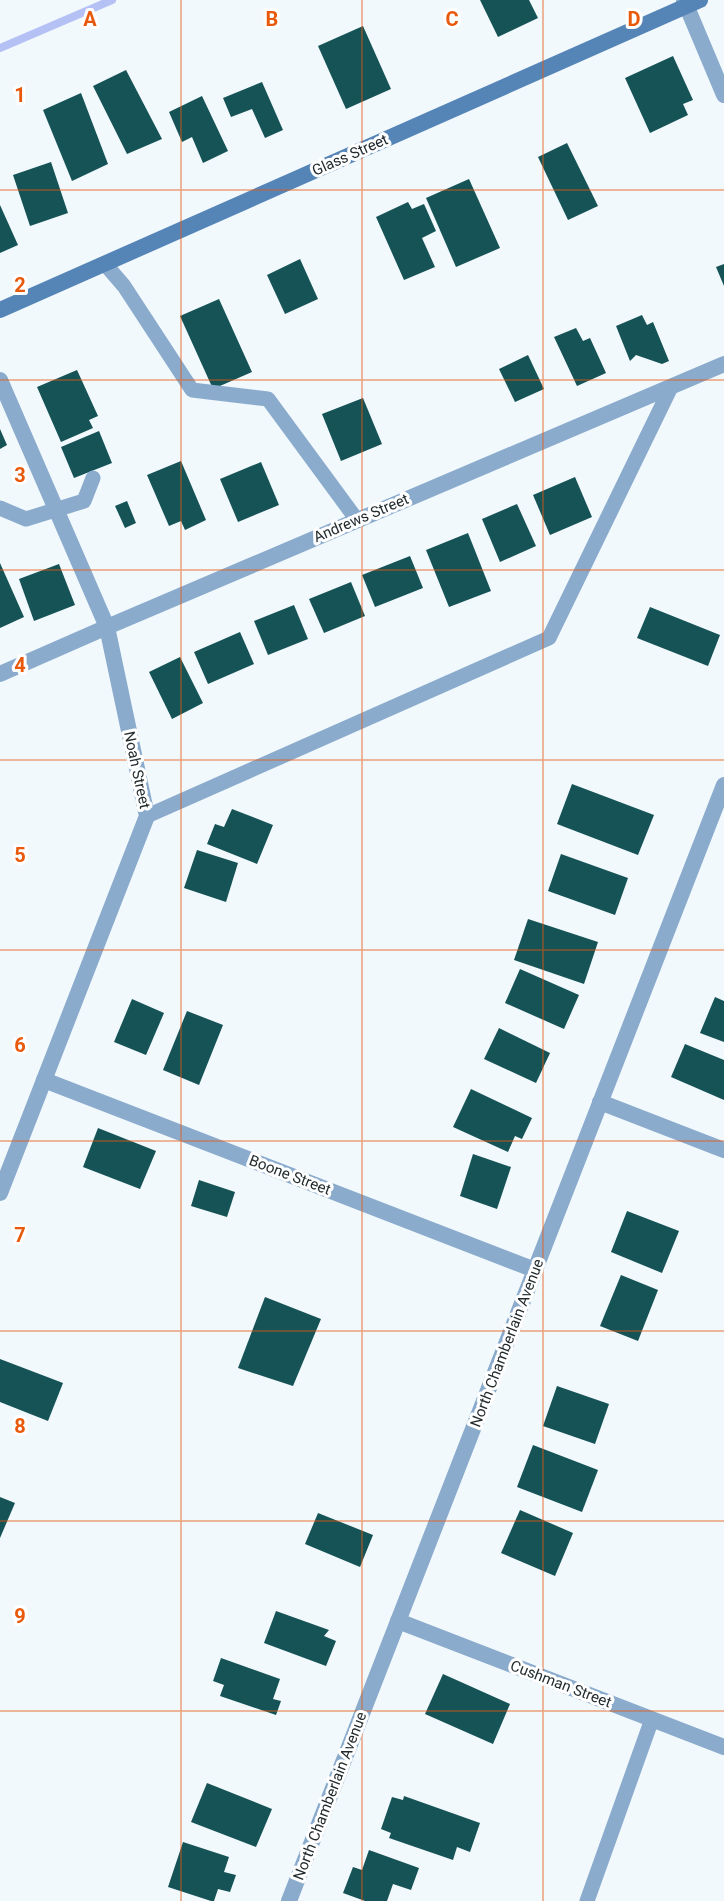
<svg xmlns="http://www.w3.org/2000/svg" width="724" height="1901" font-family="Roboto,sans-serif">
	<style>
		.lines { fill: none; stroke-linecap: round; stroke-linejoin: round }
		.stream { stroke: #b5c0f5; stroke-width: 8 }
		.building { fill: #165356 }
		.service { stroke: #8babcd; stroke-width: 15 }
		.minor { stroke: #8babcd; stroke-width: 16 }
		.secondary { stroke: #5585b7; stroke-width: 16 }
		.grid { fill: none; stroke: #e8590c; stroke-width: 1.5; stroke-opacity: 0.55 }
		.labels { text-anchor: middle; stroke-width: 6; stroke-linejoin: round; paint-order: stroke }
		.street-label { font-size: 15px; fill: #232b2e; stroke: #fff }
		.grid-label { font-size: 20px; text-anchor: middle; font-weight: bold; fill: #e8590c; stroke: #fff; stroke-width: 6; stroke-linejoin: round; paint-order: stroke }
	</style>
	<rect width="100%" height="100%" fill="#f1f9fd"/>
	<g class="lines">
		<polyline class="stream" points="0,48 112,0"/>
	</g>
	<g class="building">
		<polygon points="480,0 529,0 538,18 498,37"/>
		<polygon points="363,26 391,89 346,109 318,46"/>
		<polygon points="673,56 693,100 683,104 688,115 650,133 625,78"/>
		<polygon points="126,70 162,139 127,154 93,86"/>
		<polygon points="262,82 283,130 265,138 252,109 231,117 223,98"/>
		<polygon points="81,93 108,164 72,181 43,110"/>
		<polygon points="202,96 228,151 203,163 192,137 182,142 169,112"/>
		<polygon points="567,143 598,206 568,220 538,157"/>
		<polygon points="51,162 68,213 30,226 13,175"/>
		<polygon points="469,179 500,248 456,267 426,198"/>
		<polygon points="408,202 412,209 424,204 436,231 422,238 435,267 404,280 376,217"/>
		<polygon points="0,205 18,245 0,253"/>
		<polygon points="300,259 318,299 285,314 267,275"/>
		<polygon points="724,264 724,286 716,267"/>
		<polygon points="219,299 252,372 213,389 180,316"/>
		<polygon points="642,315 647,325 653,322 669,361 662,364 636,355 630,361 616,326"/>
		<polygon points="576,328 583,341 590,338 606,373 577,386 554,337"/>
		<polygon points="528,355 544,389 515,402 499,369"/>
		<polygon points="77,370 98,416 89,420 93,428 61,442 37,387"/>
		<polygon points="363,398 382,444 341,461 322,414"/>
		<polygon points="0,429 7,445 0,449"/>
		<polygon points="99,431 112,463 74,478 61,447"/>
		<polygon points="181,461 206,520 185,530 181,521 169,526 147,475"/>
		<polygon points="261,462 279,505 238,522 220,479"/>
		<polygon points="575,477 592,517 550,535 533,495"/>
		<polygon points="127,501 136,523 125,528 115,506"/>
		<polygon points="517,504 536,546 500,562 482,519"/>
		<polygon points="468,533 491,591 449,607 426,550"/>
		<polygon points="410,556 423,588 375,607 362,575"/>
		<polygon points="0,563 24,617 0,628"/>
		<polygon points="59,564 75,605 34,621 19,579"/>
		<polygon points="351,582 365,616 324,633 309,599"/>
		<polygon points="294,605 308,639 268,655 254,621"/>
		<polygon points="650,607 720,635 708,666 637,638"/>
		<polygon points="240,632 254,664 208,684 194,652"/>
		<polygon points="180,657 203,703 172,719 149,672"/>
		<polygon points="572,784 654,815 638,855 557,824"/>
		<polygon points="232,809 273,825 257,864 207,844 215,824 224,827"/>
		<polygon points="197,850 238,863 226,902 184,888"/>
		<polygon points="561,854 628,878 615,915 548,891"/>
		<polygon points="528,919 598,942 584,984 514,960"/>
		<polygon points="520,969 579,995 564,1029 505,1003"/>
		<polygon points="715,997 724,1001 724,1042 700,1033"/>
		<polygon points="132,999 164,1013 146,1055 114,1042"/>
		<polygon points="187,1011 223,1025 199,1085 163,1070"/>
		<polygon points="499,1028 550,1053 536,1083 484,1059"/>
		<polygon points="685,1044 724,1060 724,1100 671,1077"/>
		<polygon points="471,1089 532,1118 522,1139 515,1136 508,1152 453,1127"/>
		<polygon points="98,1128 156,1151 140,1189 83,1167"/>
		<polygon points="473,1154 511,1167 497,1209 460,1196"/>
		<polygon points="199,1180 235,1192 227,1217 191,1206"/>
		<polygon points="627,1211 679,1231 662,1273 611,1252"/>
		<polygon points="621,1275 658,1290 638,1341 600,1326"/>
		<polygon points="265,1297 321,1319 293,1386 238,1368"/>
		<polygon points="0,1359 63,1383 48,1421 0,1402"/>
		<polygon points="557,1386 609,1404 595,1444 543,1426"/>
		<polygon points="533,1445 598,1470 582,1512 517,1487"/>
		<polygon points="0,1497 15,1503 0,1538"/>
		<polygon points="520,1510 573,1533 555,1576 501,1553"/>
		<polygon points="318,1513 373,1535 360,1567 305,1544"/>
		<polygon points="276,1611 329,1630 324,1636 336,1641 326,1666 264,1643"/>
		<polygon points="221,1658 280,1679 273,1699 281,1701 276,1715 220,1696 224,1685 213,1681"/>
		<polygon points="443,1674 510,1704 493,1744 425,1714"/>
		<polygon points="207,1783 272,1809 256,1847 191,1822"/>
		<polygon points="404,1796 480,1823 470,1852 457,1847 453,1860 389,1838 391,1833 381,1829 392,1797 403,1800"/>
		<polygon points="183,1842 229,1857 224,1872 236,1875 230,1892 218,1889 214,1901 211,1901 168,1887"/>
		<polygon points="369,1850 419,1868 411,1890 393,1884 387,1901 365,1901 343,1893 353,1867 362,1870"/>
	</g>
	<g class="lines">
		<g class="service">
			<polyline points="106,266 105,264 124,286 192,390 268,399 357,520"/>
			<polyline points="0,508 26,519 84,501 93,478"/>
			<polyline points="147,816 549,638 671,387"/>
			<polyline points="587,1901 652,1719"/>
		</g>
		<g class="minor">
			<polyline points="684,0 724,95"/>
			<polyline points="0,380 107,627 147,816 0,1193"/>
			<polyline points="0,674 107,627 724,364"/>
			<polyline points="44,1080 535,1270"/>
			<polyline points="600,1102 724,1150"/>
			<polyline points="398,1621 724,1747"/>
			<polyline points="289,1901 724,785"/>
		</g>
		<polyline class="secondary" points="0,310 700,0"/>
	</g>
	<path class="grid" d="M181 0V1901M362 0V1901M543 0V1901M0 190H724M0 380H724M0 570H724M0 760H724M0 950H724M0 1141H724M0 1331H724M0 1521H724M0 1711H724"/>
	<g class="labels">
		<g class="street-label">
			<text transform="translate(350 155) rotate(-24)" y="5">Glass Street</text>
			<text transform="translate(361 518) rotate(-23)" y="5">Andrews Street</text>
			<text transform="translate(137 770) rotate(78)" y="5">Noah Street</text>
			<text transform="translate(290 1175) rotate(21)" y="5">Boone Street</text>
			<text transform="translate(507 1343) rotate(-69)" y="5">North Chamberlain Avenue</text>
			<text transform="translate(561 1684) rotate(21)" y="5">Cushman Street</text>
			<text transform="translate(330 1796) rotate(-69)" y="5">North Chamberlain Avenue</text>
		</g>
	</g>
	<g class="grid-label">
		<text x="90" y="26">A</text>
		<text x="272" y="26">B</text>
		<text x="452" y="26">C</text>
		<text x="634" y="26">D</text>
		<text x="20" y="102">1</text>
		<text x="20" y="292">2</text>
		<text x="20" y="482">3</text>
		<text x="20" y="672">4</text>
		<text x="20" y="862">5</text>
		<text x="20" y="1052">6</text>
		<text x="20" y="1242">7</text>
		<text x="20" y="1433">8</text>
		<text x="20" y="1623">9</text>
	</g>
</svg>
